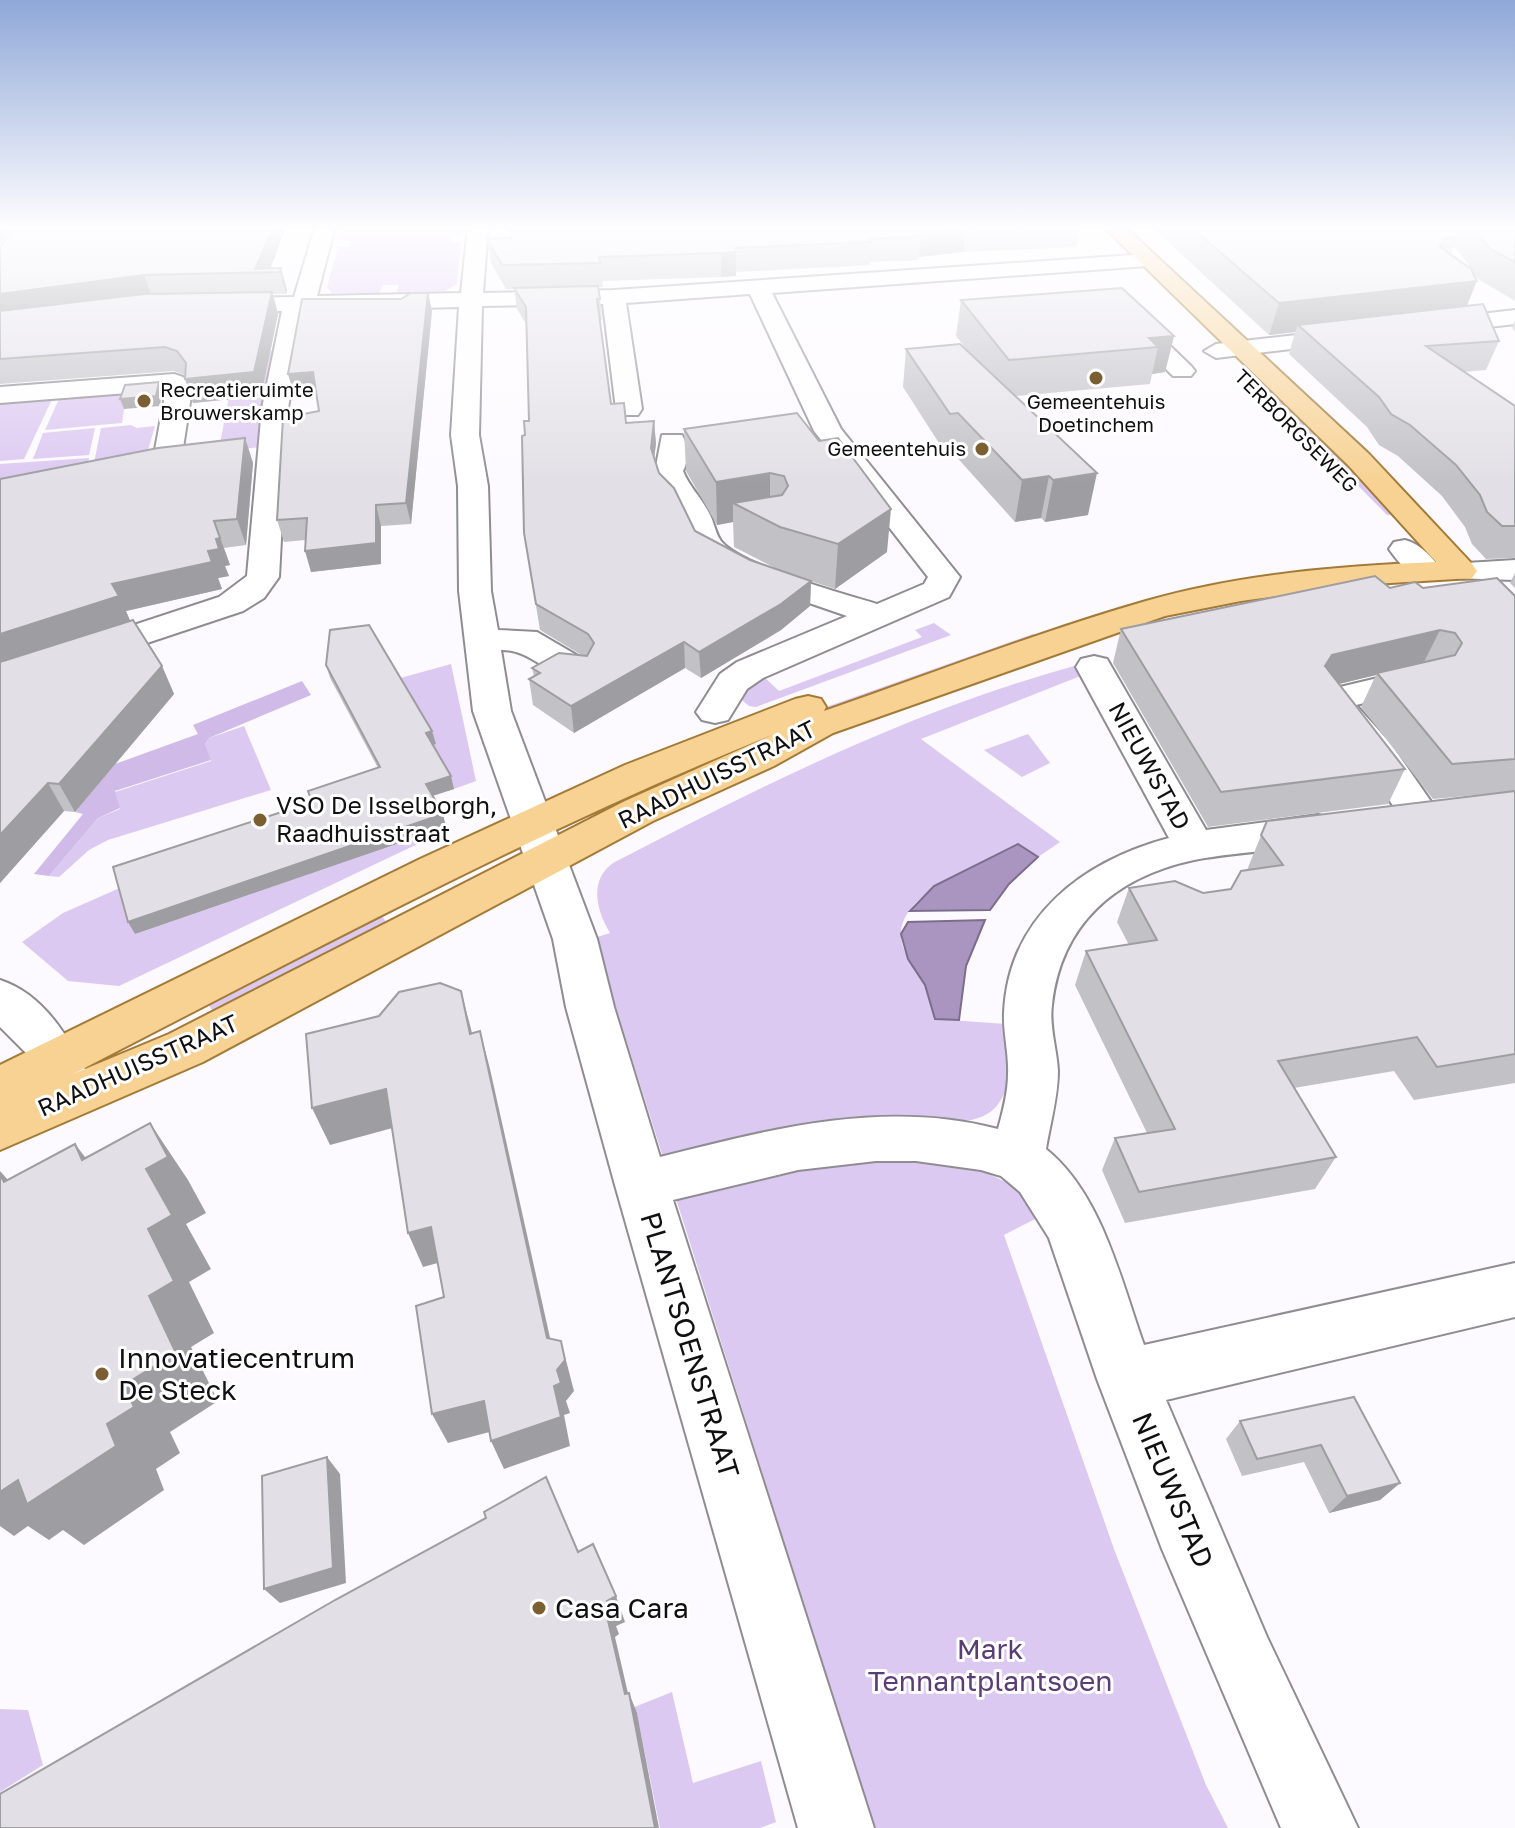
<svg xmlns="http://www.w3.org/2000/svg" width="1515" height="1828" font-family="'Golos Text',sans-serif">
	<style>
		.green { fill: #dcc9f1 }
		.forest { fill: #d0bae8 }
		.water { fill: #aa95c1; stroke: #7c6d8c; stroke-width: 2 }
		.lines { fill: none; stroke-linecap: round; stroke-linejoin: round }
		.minor-casing { stroke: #8f8c92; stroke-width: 4 }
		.major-casing { stroke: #a37a37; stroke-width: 4 }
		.minor { fill: #fff; fill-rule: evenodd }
		.major { fill: #f7d293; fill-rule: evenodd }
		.wall { fill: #c2c1c6; fill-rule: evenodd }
		.shaded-wall { fill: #9e9da1 }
		.building { fill: #e2e0e6; stroke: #9e9da1; stroke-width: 2 }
		.poi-dot { fill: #7b5f32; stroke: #fff; stroke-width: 3 }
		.labels { text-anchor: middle; stroke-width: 6; stroke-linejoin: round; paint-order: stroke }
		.far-poi-label { font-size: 20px; fill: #100f11; stroke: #fff; text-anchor: start }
		.far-street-label { font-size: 20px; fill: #100f11; stroke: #fff }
		.street-label { font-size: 24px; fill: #100f11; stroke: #fff }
		.poi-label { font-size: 24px; fill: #100f11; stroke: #fff; text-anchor: start }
		.near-street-label { font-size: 28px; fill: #100f11; stroke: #fff }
		.near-poi-label { font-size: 28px; fill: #100f11; stroke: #fff; text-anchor: start }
		.near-park-label { font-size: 28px; fill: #5a3c76; stroke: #fff }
	</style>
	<rect width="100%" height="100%" fill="#fcfafe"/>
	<g class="green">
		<polygon points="343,227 462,227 461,236 450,237 450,242 461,242 457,284 445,291 396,293 399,285 383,285 379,293 332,293 327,287 338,247 349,247 351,241 339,240"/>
		<polygon points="268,350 274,351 260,447 188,455 219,449 233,375"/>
		<polygon points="1245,364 1400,514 1387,515 1255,382"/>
		<polygon points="139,385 167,390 133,393 124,410 122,423 45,430 59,399"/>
		<polygon points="55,393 24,459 0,461 0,398"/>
		<polygon points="131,425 137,428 155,426 148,450 92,473 101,428"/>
		<polygon points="95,428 89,455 33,459 43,433"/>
		<polygon points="89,458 87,467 0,489 0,464"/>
		<polygon points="934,623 951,635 756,707 749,706 736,695 762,675 779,691 922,637 915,630"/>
		<polygon points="1033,634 1037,638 669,789 655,775 812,712"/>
		<polygon points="451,664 476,781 454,789 397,679"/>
		<path d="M1074 666 1083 675 921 739 1060 842 1038 857 1018 844C986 864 902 889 901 934 901 954 916 968 925 984 930 994 932 1008 935 1019L1006 1024C1011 1068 1017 1119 957 1122L970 1165 1012 1185 1039 1217 1004 1235 1114 1549 1206 1785 1228 1828H874L594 938 610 933C596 910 589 880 613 863 763 785 911 711 1074 666Z"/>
		<polygon points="244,726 271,790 108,840 89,850 59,877 49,876 98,818 120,809 115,792 211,761 205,744 209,738"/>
		<polygon points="1028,734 1050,763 1022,777 984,750"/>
		<polygon points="446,827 447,830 119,986 68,981 22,942 63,913 122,887 135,934"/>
		<polygon points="379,911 392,932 217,1018 203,996"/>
		<polygon points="672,1692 693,1783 761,1761 776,1822 760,1828 660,1828 637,1714 632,1708"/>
		<polygon points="0,1709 28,1710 43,1765 0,1792"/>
	</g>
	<polygon class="forest" points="302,681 311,695 209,738 205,744 211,760 115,791 120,808 98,818 49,876 34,874 83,814 75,812 115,764 198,734 193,725"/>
	<g class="water">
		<polygon points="1018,844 1038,857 1009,884 990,910 910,911 934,886"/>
		<polygon points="985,920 966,966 959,1020 935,1019 925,985 908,959 901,934 908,922"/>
	</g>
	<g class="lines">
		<g class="minor-casing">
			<g id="minor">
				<path d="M315 227H335L317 296 461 293 468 227H488L483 293 614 290 1148 254 1159 260 1148 266 772 293 841 429 960 577 949 597 763 678 747 689 728 720 715 723 702 720 696 712 720 674 737 662 847 616 751 583 699 555 678 511 663 496 655 471 662 435H682C688 445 689 461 683 471 690 488 701 497 709 513 714 521 715 533 721 541 741 566 844 594 877 604L924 584 928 577 814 431 750 294 626 303 642 409 638 415H620L616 409 603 304 482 306 479 435 488 486 491 591 498 630 537 632 590 663 595 671 590 679C555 687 535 649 501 650L511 711 597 939 614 1007 660 1157C770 1129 885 1099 998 1129 1003 1111 1008 1092 1008 1074 1009 1053 1003 1033 1004 1013 1008 917 1083 861 1169 838L1076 667 1081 659 1094 656 1107 659 1206 830 1318 815 1333 819 1339 829 1333 839C1288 852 1240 851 1194 860 1115 877 1061 924 1052 1005 1049 1027 1057 1049 1058 1071 1058 1097 1050 1124 1046 1149 1102 1194 1121 1281 1144 1345L1515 1263V1317L1166 1400 1267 1637 1358 1828H1281L1162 1549 1097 1379 1049 1238 1020 1192 1001 1176 981 1170 916 1161H876L798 1170 673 1200 874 1828H798L615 1185 566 1007 553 939 473 711 459 591 458 486 451 435 459 307 305 311 288 408 279 577 264 598 243 611 0 692V669L219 597 247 576 262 408 282 311 215 312 203 305 215 298 294 297Z"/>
				<polygon points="1125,308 1133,310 1191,366 1195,371 1191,376 1173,376 1117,320 1113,315"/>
				<polygon points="1515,310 1515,324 1430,334 1418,327 1430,320"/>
				<polygon points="1350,329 1362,336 1359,341 1216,358 1204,351 1216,344"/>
				<polygon points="174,374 183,377 192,389 181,461 177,467 122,478 112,475 108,469 112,463 154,455 166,390 0,403 0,387"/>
				<path d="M1405 540C1421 544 1433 558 1442 571L1437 578C1415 584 1402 567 1389 549L1394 542Z"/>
				<polygon points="1515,560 1515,580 1450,578 1445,571 1450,564"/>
				<polygon points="1424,667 1437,670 1442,678 1437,686 1356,705 1391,744 1441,816 1435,826 1421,830 1407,826 1363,762 1314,700 1319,692"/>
				<path d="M0 980C50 996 76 1051 98 1095L91 1110 73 1116 55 1110 27 1054 0 1027Z"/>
			</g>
		</g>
		<g class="major-casing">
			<path id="major" d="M1104 227H1125L1369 454 1472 564 1477 571 1472 578 1358 585 1241 601 1165 616 833 733 774 766 653 821 203 1062 0 1150V1065L420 859 625 765 795 699 808 696 821 699 826 707 824 711C931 674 1038 632 1146 601 1239 574 1340 566 1436 562L1349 466ZM772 735 625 801 169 1034 73 1074C303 956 532 832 772 735Z"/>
		</g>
		<use href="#minor" class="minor"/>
		<use href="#major" class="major"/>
	</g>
	<g class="wall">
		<polygon points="286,227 270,269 281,268 287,290 286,294 273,294 278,314 261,396 193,403 185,375 174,371 0,384 0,246"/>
		<polygon points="511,227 1080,227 1076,247 963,252 919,257 919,260 870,262 870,265 736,272 736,276 721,277 602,281 603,287 599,287 602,320 600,320 611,404 626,423 654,421 656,444 654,458 659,473 695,531 750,560 779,570 734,547 733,522 717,525 686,471 684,429 797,413 887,552 835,589 796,576 811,581 810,606 781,630 701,678 685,668 574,733 533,705 529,679 534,676 532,668 583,656 540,630 524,533 525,435 529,421 526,324 517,309 514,289 506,289 491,263 487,239 511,238"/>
		<path d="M1152 227H1515V301L1478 279 1473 272 1467 306 1499 341 1486 370 1463 372 1515 406V558L1486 559 1472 544 1465 527 1442 496 1398 456 1379 445 1367 427 1289 354 1295 332 1269 335ZM1454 246 1470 267 1451 255Z"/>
		<polygon points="428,293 432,311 411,524 381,526 381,564 311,572 305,540 284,542 277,520 319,411 316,391 294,393 288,374 401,299"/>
		<polygon points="961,300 1174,336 1165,372 1152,374 1150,384 1015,396 1088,515 1045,522 1041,518 1015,522 953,453 946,454 903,387 906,349 972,356 956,336"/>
		<polygon points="1515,320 1515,332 1512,327"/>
		<polygon points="245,438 253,463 246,545 224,548 230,565 225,566 229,576 218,578 222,589 126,611 130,621 162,666 174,694 75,812 64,811 0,883 0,479"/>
		<polygon points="1515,573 1515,588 1510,583"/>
		<polygon points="1390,588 1423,588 1515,596 1515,1083 1414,1100 1394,1071 1294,1088 1336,1157 1315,1189 1125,1223 1102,1170 1115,1138 1147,1133 1075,985 1086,951 1129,945 1117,922 1129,888 1203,893 1231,889 1247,870 1267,821 1498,793 1433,799 1361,707 1376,675 1339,684 1405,769 1388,804 1208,827 1113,663 1121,629"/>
		<polygon points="326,665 436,744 433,745 454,789 432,796 446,827 135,934 311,802 308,791 378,768 330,678"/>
		<polygon points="1354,1397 1400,1483 1380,1500 1329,1513 1304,1462 1242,1476 1226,1439 1240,1421"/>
	</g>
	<g class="shaded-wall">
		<polygon points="0,227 15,227 0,243"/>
		<polygon points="273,227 286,227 269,272 255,269"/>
		<polygon points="966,228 963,252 919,257 921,236 919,233"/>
		<polygon points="736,248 736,276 721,277 721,253"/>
		<polygon points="281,268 287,290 286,294 280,272"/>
		<polygon points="144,275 152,297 0,318 0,294"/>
		<polygon points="1477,281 1464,313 1298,325 1295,332 1269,335 1279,303"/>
		<polygon points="272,292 278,314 261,396 193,403 185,379"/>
		<polygon points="428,293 432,311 411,524 406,503"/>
		<polygon points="1174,336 1165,372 1152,374 1158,347 1149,338"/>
		<polygon points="313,372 318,391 294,393 288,374"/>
		<polygon points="159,382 162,392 160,406 124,409 120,399"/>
		<polygon points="654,421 656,444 652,472 651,448"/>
		<polygon points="245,438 253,463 246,545 237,519"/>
		<polygon points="770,473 770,516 733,503 733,522 717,525 716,482"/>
		<polygon points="1097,473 1088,515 1045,522 1053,480"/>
		<polygon points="1049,476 1041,518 1015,522 1022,480"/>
		<polygon points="376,505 381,526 381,564 311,572 305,551"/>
		<polygon points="891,509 887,552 835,589 838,544"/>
		<polygon points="214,521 230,565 225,566 229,576 218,578 222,589 126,611 131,623 0,666 0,634 112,584 208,551 216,539"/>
		<polygon points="811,581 810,606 781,630 701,678 699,652"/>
		<polygon points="1440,630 1423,664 1377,673 1376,675 1318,689 1325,666 1332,655"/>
		<polygon points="684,642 685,668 574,733 571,706"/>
		<polygon points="162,666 174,694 75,812 59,784"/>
		<polygon points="432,731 436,744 429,746 426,733"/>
		<polygon points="451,776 454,789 429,797 426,784"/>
		<polygon points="48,783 64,811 0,883 0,835"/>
		<polygon points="443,814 446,827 135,934 128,922"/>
		<polygon points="461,991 471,1029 481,1072 470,1034"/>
		<polygon points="480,1031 490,1069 557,1369 547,1338"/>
		<polygon points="386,1089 400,1126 330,1145 312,1108"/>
		<polygon points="150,1123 188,1180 206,1213 186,1224 211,1269 189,1282 214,1333 191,1347 218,1401 170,1432 180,1453 156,1469 164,1490 84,1545 63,1530 49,1540 28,1526 14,1536 0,1526 0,1489 107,1424 124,1385 149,1296 146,1169"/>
		<polygon points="75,1144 118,1200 82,1160"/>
		<polygon points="0,1171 46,1223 4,1182 0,1175"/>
		<polygon points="431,1227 445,1261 423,1267 408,1233"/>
		<polygon points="561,1341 574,1391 566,1401 570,1413 564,1415 570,1446 504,1469 491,1441 554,1386"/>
		<polygon points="484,1401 497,1430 448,1443 432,1414"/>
		<polygon points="327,1457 340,1474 346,1583 280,1603 264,1589"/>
		<polygon points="1400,1483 1380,1500 1329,1513 1347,1496"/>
		<polygon points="616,1596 625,1622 616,1626 619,1634 615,1637 633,1715 625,1694 606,1612 607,1601"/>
		<polygon points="629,1693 637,1713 659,1828 655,1828"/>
	</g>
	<g class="building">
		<polygon points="16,227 273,227 255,269 281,268 280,272 144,275 0,294 0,246"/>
		<polygon points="511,227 998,227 966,228 919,233 921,236 869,239 871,242 736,248 735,252 721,253 599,257 600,263 502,265 487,239 511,238"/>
		<polygon points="1191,227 1453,227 1458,237 1445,238 1440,247 1471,269 1477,281 1279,303"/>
		<polygon points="1473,227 1515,227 1515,262 1490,249"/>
		<polygon points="598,286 600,299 597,299 611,404 624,403 626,423 654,421 651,448 659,473 674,488 695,531 750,560 811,581 781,604 699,652 684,642 571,706 529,679 540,673 532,668 559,653 587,656 594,643 588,634 536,604 524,533 522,436 525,435 524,421 529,421 526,307 514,288"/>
		<polygon points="1122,288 1174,336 1149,338 1158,347 1009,360 961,300"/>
		<polygon points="272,292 254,372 185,379 186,363 177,351 165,347 0,359 0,311 144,294"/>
		<polygon points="411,293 428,293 406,503 376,505 376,543 305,551 307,518 277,520 283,418 319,411 313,372 288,374 302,299 401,299"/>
		<polygon points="1483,304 1499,341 1426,346 1515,406 1515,526 1502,526 1487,512 1480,495 1456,465 1410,425 1391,414 1379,397 1298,325"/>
		<polygon points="960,344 1097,473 1053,480 1049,476 1022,480 958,413 950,414 906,349"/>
		<polygon points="159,382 156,396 120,399 125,385"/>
		<polygon points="797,413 819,441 838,438 891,509 838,544 780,527 733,503 782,495 788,486 784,476 770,473 716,482 684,429"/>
		<polygon points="245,438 237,519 214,521 220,538 216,539 219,549 208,551 212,562 112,584 119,596 0,634 0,479 158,448"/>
		<polygon points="1375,576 1390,588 1415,582 1423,588 1497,578 1515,596 1515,759 1452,764 1377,673 1455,655 1462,643 1455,633 1440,630 1332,655 1325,666 1405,769 1221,792 1121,629"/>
		<polygon points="133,620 162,666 59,784 48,783 0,835 0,662"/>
		<polygon points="369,625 432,731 426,733 451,776 426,784 443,814 128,922 113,867 312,802 308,791 380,767 326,665 330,630"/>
		<polygon points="1515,791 1515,1054 1437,1067 1417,1037 1278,1061 1336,1157 1139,1192 1115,1138 1175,1129 1086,951 1157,940 1129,888 1175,881 1203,893 1231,889 1241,871 1283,865 1261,835 1267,821"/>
		<polygon points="440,983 461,991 470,1034 480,1031 547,1338 561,1341 565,1360 557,1370 561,1383 554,1386 561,1417 491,1441 484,1401 432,1414 416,1306 444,1297 431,1227 408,1233 386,1089 312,1108 306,1034 379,1016 399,992"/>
		<polygon points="150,1123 168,1157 146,1169 172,1215 148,1229 174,1281 149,1296 176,1353 124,1385 134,1407 107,1424 116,1446 27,1504 18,1480 0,1492 0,1175 4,1182 75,1144 82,1160"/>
		<polygon points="1354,1397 1400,1483 1347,1496 1321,1445 1257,1459 1240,1421"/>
		<polygon points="327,1457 333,1568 264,1589 262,1476"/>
		<polygon points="546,1477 578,1552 593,1544 616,1596 607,1601 610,1609 606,1612 625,1694 629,1693 655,1828 0,1828 0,1794 335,1600 486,1518 484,1512"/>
	</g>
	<linearGradient id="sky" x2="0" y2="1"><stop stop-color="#8fa8d8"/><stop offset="0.47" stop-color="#fefdff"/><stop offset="1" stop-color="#fefdff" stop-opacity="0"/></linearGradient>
	<rect width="1515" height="483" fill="url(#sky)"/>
	<g class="poi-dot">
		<circle cx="1096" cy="378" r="8"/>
		<circle cx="144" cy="401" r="8"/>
		<circle cx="982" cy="449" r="8"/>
		<circle cx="260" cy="820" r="8"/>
		<circle cx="102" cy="1374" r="8"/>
		<circle cx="539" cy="1608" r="8"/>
	</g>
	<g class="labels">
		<g class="far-poi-label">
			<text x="160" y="397">Recreatieruimte<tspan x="160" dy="23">Brouwerskamp</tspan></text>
			<text x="1096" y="409" text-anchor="middle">Gemeentehuis<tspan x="1096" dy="23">Doetinchem</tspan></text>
			<text x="966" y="456" text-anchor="end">Gemeentehuis</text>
		</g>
		<g class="far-street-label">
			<text transform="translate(1296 431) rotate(45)" y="7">TERBORGSEWEG</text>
		</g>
		<g class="street-label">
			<text transform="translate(1149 766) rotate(61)" y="8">NIEUWSTAD</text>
			<text transform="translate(717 775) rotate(-26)" y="8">RAADHUISSTRAAT</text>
			<text transform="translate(138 1066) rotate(-24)" y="8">RAADHUISSTRAAT</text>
		</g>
		<g class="poi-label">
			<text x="276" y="814">VSO De Isselborgh,<tspan x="276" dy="28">Raadhuisstraat</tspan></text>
		</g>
		<g class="near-street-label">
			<text transform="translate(690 1345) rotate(73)" y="10">PLANTSOENSTRAAT</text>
			<text transform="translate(1173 1490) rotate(67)" y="10">NIEUWSTAD</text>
		</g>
		<g class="near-poi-label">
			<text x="118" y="1368">Innovatiecentrum<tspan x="118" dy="32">De Steck</tspan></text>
			<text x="555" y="1618">Casa Cara</text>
		</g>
		<g class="near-park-label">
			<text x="990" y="1659">Mark<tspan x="990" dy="32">Tennantplantsoen</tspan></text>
		</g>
	</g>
</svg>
